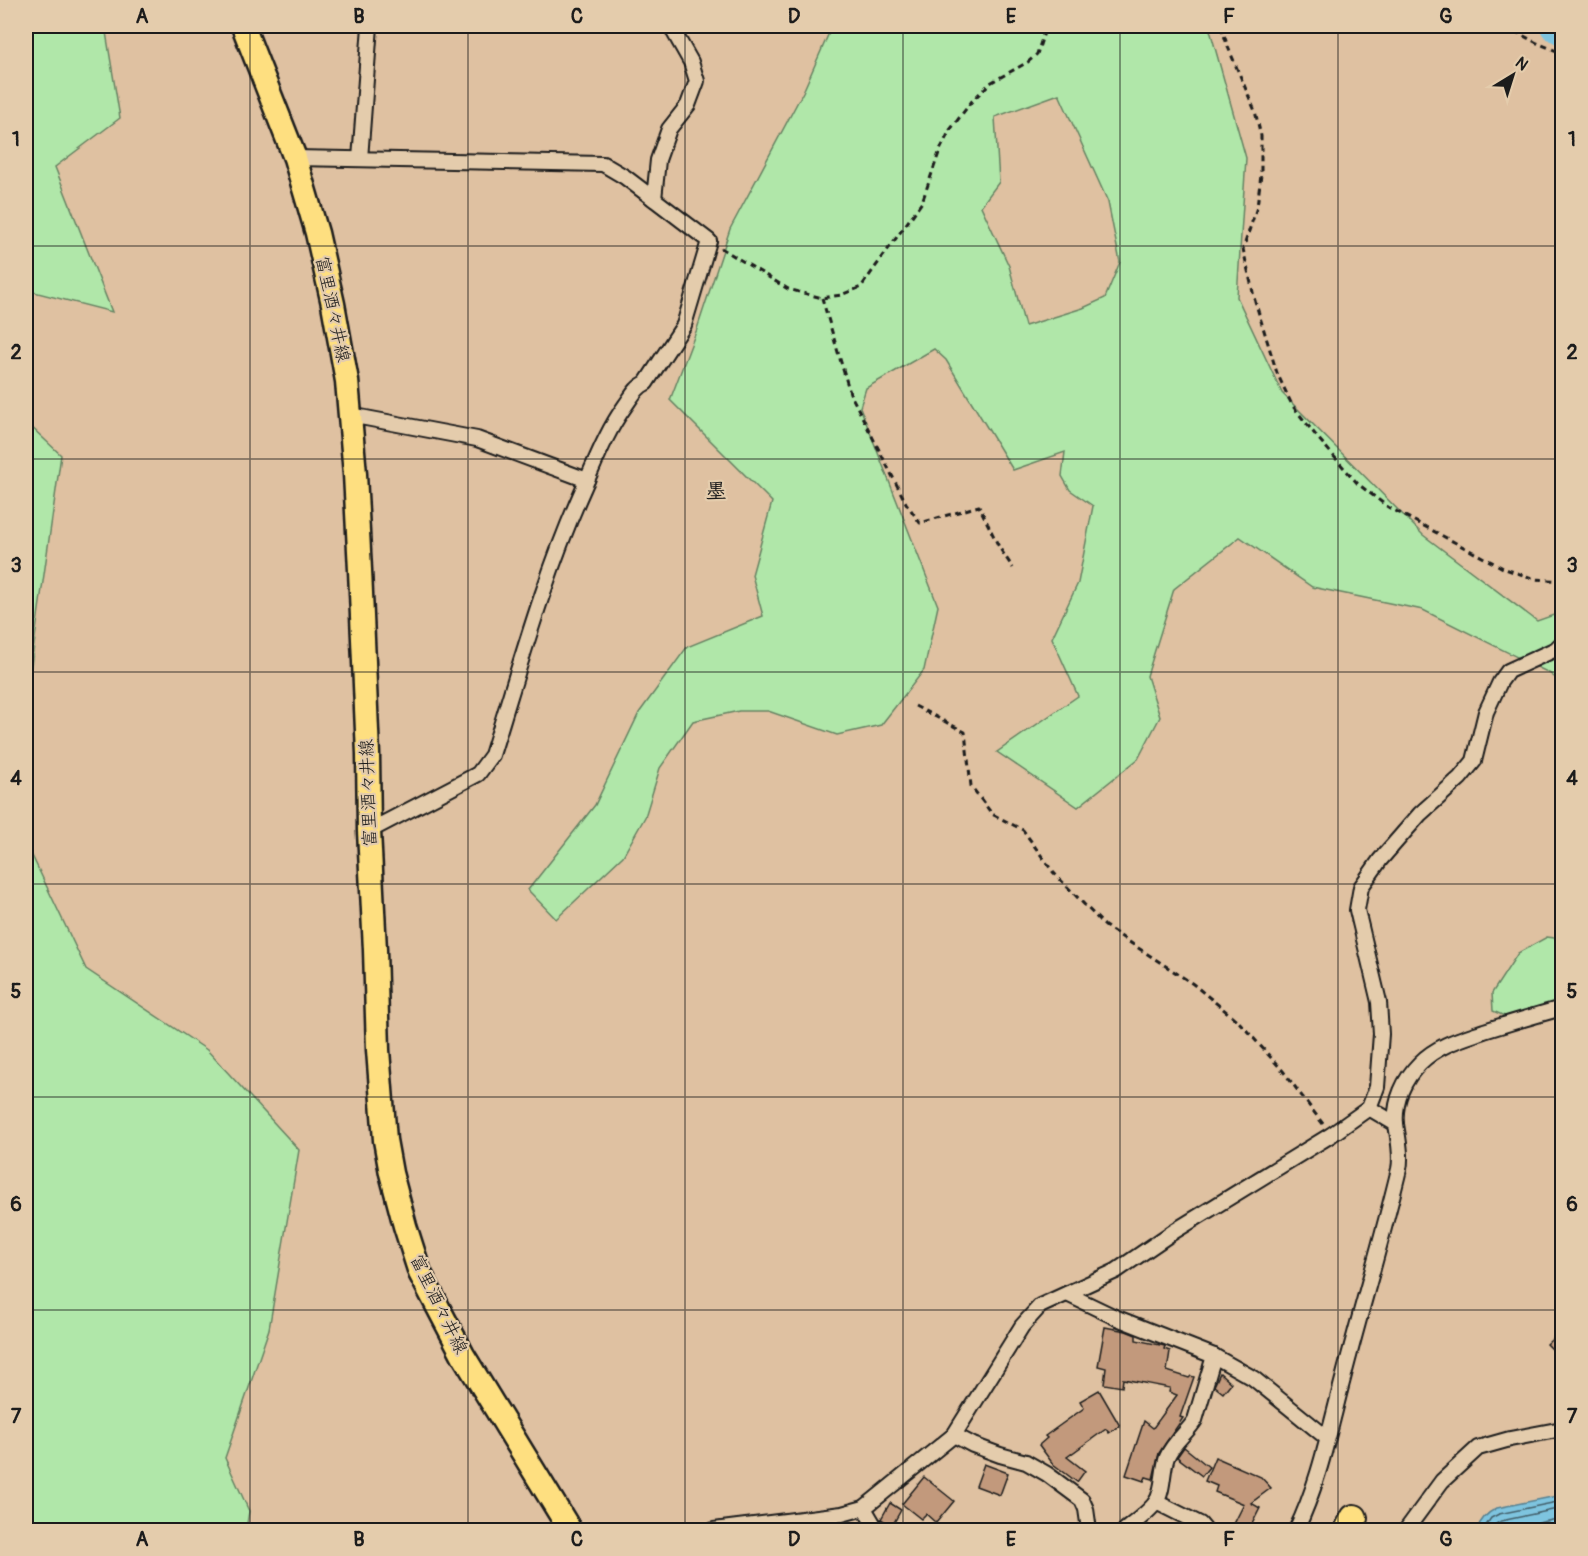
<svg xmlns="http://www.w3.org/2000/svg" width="1588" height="1556" font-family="Pangolin,'Klee One',sans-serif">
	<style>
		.green { fill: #b0e7a9; stroke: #668262; stroke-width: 1.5; fill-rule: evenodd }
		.water { fill: #7ec4df; stroke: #578191; stroke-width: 1.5 }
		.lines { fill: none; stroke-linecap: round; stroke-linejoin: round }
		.shore { stroke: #435f6a; stroke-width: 1.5 }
		.river { stroke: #7ec4df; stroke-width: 30 }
		.building { fill: #c2997b; stroke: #1c1c1c; stroke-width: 1.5 }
		.street-casing { stroke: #1c1c1c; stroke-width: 18 }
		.primary-casing { stroke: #1c1c1c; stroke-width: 27 }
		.highway-casing { stroke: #1c1c1c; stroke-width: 30 }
		.path { stroke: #1c1c1c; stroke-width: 3; stroke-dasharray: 6 4.5; stroke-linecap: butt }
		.street { stroke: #e4ccac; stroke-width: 14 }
		.primary { stroke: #fedf80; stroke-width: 22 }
		.highway { stroke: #fedf80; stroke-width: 26 }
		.grid { fill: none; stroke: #1c1c1c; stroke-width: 1.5; stroke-opacity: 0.55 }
		.labels { text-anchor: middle; stroke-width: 4.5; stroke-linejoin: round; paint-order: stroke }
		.street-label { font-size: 18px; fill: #1c1c1c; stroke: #e4ccac }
		.quarter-label { font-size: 21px; font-weight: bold; fill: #1c1c1c; stroke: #e4ccac }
		.neatline { fill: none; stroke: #1c1c1c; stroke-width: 2 }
		.grid-label { font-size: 20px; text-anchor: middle; font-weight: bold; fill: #1c1c1c }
	</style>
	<rect width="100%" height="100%" fill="#dfc1a1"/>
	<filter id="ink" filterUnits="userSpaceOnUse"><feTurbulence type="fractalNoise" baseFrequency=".0167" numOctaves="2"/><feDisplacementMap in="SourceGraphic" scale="12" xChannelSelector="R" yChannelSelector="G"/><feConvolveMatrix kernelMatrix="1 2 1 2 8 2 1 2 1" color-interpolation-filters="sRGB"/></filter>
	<g filter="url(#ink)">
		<g class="green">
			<polygon points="26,26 105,26 120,118 55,167 112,312 26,290"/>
			<path d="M832 26H1211L1210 30 1246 158 1237 297 1282 393 1423 535 1537 621 1562 612V683L1549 673 1423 610 1312 587 1240 537 1174 589 1147 676 1160 717 1138 759 1078 807 997 752 1078 696 1052 638 1078 583 1093 506 1070 490 1062 476 1065 452 1013 470 946 360 934 349 866 388 860 407 938 606 924 670 881 725 837 735 768 711H739L693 721 660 768 645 817 623 856 556 919 528 890 595 805 639 713 687 647 763 616 752 575 772 502 670 400 697 329 730 229 803 92ZM1059 94 1108 202 1120 262 1105 298 1083 308 1025 326 1009 266 981 206 999 182 995 117Z"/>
			<polygon points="26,422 61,455 28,687 26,688"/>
			<polygon points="26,843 86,969 207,1050 299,1150 269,1329 225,1458 249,1511 246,1530 26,1530"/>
			<polygon points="1547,937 1562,939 1562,1002 1509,1018 1493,1011 1492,993 1518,953"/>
		</g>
		<path class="water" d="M1562 1495V1530H1477C1480 1520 1487 1513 1497 1508Z"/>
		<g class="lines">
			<g class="shore">
				<polyline points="1483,1530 1491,1518 1499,1514 1562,1501"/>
				<polyline points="1491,1530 1496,1524 1501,1521 1562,1508"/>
				<polyline points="1503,1530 1562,1518"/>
			</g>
			<polyline class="river" points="1555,26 1562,30"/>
		</g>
		<g class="building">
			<polygon points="1105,1327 1126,1331 1136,1335 1136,1340 1165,1346 1164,1349 1170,1351 1167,1371 1189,1378 1191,1376 1194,1377 1180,1417 1183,1418 1159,1453 1153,1479 1146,1477 1144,1481 1126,1475 1144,1421 1153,1428 1177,1395 1169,1392 1170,1388 1123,1379 1122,1387 1104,1384 1106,1368 1098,1366"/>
			<polygon points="1563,1329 1563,1360 1547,1344"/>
			<polygon points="1220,1373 1231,1383 1223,1393 1214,1386"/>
			<polygon points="1099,1390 1120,1426 1109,1433 1106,1429 1067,1457 1085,1471 1077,1482 1053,1464 1039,1445 1047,1438 1045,1436 1084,1408 1080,1401"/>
			<polygon points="1184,1447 1209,1467 1202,1476 1177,1457"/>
			<polygon points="1215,1457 1261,1477 1271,1488 1251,1503 1260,1508 1249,1530 1242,1530 1233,1526 1244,1504 1215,1492 1217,1486 1205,1481"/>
			<polygon points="984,1464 1008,1473 1000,1495 976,1486"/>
			<polygon points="924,1477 954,1501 936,1523 926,1514 921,1519 902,1504"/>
			<polygon points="890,1503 901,1510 892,1526 881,1519"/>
		</g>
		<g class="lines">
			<g class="street-casing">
				<g id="street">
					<path d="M295 158 603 164 625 177 709 241 684 325 646 383C636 387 631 398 625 406 607 431 596 460 584 487 545 574 520 665 492 755L478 774 369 831"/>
					<polyline points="360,159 370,26"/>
					<polyline points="654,199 658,160 669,129 688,105 697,81 691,62 674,32 674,26"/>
					<polyline points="350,415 477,439 587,480"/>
					<polyline points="1369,1108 1396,1124"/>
					<polyline points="1067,1294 1117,1318 1214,1356 1253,1378 1327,1438"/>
					<polyline points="954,1435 973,1445 1000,1455 1026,1462 1047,1474 1082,1500 1086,1509 1089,1530"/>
					<polyline points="1156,1502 1200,1524 1205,1530"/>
					<polyline points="864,1508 877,1530"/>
					<polyline points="714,1530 842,1514 864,1508 954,1435 1022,1326 1040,1306 1116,1271 1173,1232 1331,1135 1369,1108 1377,1087 1381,1034 1379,1002 1357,910 1361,887 1380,860 1420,814 1460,778 1474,761 1486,712 1500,682 1508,671 1556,649 1562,643"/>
					<path d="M1125 1530C1134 1523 1150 1511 1156 1502 1164 1490 1162 1470 1167 1457 1173 1442 1187 1433 1195 1420L1214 1356"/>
					<path d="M1296 1530C1318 1486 1330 1428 1343 1379 1361 1309 1382 1240 1399 1169 1402 1155 1398 1138 1396 1124 1394 1101 1404 1079 1420 1063 1438 1045 1461 1039 1484 1031 1510 1023 1536 1015 1562 1008"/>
					<polyline points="1406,1530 1442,1481 1478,1448 1510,1439 1562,1429"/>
				</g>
			</g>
			<g class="primary-casing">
				<polyline id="primary" points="243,26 295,158 317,233 333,304 347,381 355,474 360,570 368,754 369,831 375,950 378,1050 385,1140 391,1173 405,1226 420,1273 463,1355 570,1530"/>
			</g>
			<g class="highway-casing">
				<polyline id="highway" points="1348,1530 1354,1518"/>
			</g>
			<g class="path">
				<polyline points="1221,26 1228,47 1255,111 1261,136 1261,175 1257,207 1243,249 1255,301 1277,373 1292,405 1317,437 1358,484 1388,507 1505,569 1535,579 1562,581"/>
				<polyline points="1505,26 1537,43 1562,53"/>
				<polyline points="721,248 788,289 822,298 841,295 861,287 922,202 940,150 950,130 972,101 990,83 1028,62 1037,54 1046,26"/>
				<polyline points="822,298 850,393 906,503 920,523 979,506 999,547 1013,568"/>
				<polyline points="915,706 965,732 971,786 992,814 1023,830 1053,872 1105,926 1193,984 1239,1022 1283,1071 1323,1124"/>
			</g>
			<use href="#street" class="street"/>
			<use href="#primary" class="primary"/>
			<use href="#highway" class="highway"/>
		</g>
	</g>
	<path class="grid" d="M250 26V1530M468 26V1530M685 26V1530M903 26V1530M1120 26V1530M1338 26V1530M26 246H1562M26 459H1562M26 672H1562M26 884H1562M26 1097H1562M26 1310H1562"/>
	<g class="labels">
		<g class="street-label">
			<text transform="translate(333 309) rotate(78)" y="6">富里酒々井線</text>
			<text transform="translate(368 793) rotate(-92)" y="6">富里酒々井線</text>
			<text transform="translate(439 1304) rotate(64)" y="6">富里酒々井線</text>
		</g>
		<g class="quarter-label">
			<text x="716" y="498">墨</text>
		</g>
	</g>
	<rect width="1588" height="1556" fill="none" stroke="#e4ccac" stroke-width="66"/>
	<g transform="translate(1513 75) rotate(38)" stroke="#e4ccac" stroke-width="4.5" paint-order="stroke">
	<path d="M0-4.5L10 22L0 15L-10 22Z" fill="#1c1c1c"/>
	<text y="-9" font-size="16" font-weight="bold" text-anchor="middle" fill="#1c1c1c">N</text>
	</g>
	<rect x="33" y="33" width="1522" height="1490" class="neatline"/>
	<g class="grid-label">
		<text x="142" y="23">A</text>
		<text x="359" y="23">B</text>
		<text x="577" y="23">C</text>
		<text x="794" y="23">D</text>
		<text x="1011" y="23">E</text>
		<text x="1229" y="23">F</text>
		<text x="1446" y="23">G</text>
		<text x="16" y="146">1</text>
		<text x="1572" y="146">1</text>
		<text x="16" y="359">2</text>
		<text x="1572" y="359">2</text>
		<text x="16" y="572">3</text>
		<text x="1572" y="572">3</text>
		<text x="16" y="785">4</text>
		<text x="1572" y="785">4</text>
		<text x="16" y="998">5</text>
		<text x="1572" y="998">5</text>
		<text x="16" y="1211">6</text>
		<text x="1572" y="1211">6</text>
		<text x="16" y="1423">7</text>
		<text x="1572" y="1423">7</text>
		<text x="142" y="1546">A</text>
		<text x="359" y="1546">B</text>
		<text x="577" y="1546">C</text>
		<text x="794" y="1546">D</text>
		<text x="1011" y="1546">E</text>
		<text x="1229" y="1546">F</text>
		<text x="1446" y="1546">G</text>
	</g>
</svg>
